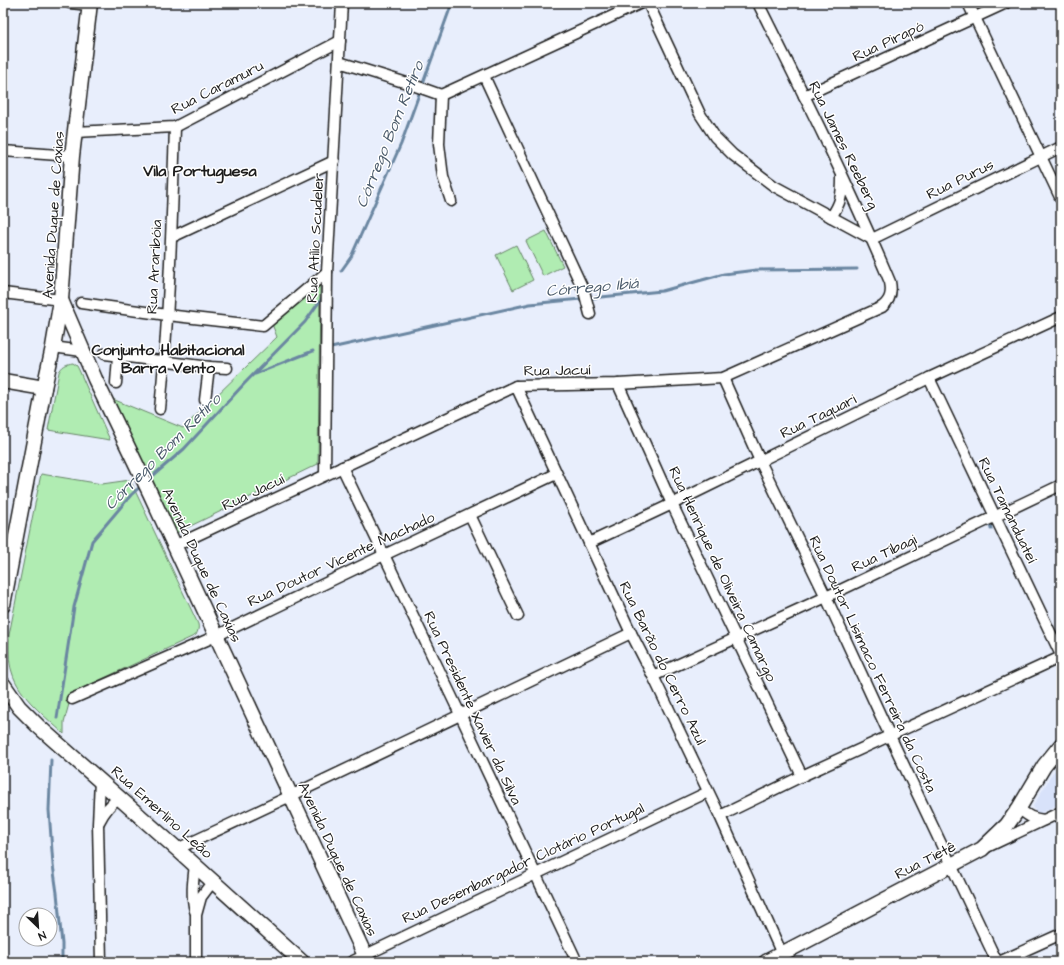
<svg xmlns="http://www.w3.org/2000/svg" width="1064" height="965" font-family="'Architects Daughter',sans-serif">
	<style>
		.built { fill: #d8e2fa }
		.green { fill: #b0ecb2; stroke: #668467 }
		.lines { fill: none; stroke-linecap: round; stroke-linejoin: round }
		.stream { stroke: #6a86a1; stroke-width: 3 }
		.street-casing { stroke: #1c1c1c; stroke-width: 13 }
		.secondary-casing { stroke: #1c1c1c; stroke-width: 17 }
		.street { stroke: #fff; stroke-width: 10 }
		.secondary { stroke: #fff; stroke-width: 14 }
		.labels { text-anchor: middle; stroke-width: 3; stroke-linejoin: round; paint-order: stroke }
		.street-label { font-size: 15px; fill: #1c1c1c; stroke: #fff }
		.water-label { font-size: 16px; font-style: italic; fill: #4a5a6a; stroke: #fff }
		.neighbourhood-label { font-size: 16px; font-weight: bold; fill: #1c1c1c; stroke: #fff }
	</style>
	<rect width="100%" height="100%" fill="#e8eefc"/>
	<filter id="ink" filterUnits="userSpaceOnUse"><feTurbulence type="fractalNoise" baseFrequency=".025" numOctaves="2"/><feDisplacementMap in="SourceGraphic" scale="8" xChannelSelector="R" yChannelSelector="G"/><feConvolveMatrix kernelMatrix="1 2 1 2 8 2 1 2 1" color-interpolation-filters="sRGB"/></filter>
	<g filter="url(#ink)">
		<polygon class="built" points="1061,763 1061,803 1037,815 1033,806 1052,774"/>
		<g class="green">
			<polygon points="546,231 563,266 543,276 526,241"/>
			<polygon points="516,245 533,280 513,290 496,255"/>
			<polygon points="320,286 318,464 174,534 110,398 183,428 277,337 272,324"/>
			<path d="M73 363 77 366 79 370 110 440 48 430 59 372C62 366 66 364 73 363Z"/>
			<path d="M41 474 102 484 130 480 198 624C199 628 198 631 196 635L72 693 64 722V734C46 717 19 697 12 672 8 661 9 647 9 635Z"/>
		</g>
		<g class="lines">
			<g class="stream">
				<polyline points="341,271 351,257 401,144 452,3"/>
				<polyline points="331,348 530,304 662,291 724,274 756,270 857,269"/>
				<polyline points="255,374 313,351"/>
				<polyline points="148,480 184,449 244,384 305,322 322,298"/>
				<polyline points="990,523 991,529"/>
				<polyline points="57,718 74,607 92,541 131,495 142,485"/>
				<polyline points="51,760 49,810 53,865 57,893 62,944 62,962"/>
			</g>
			<g class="street-casing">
				<g id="street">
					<polyline points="70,3 90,5 94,3"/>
					<polyline points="648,3 700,114 715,137 733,155 774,186 872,239"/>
					<polyline points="968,3 1061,199"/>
					<polyline points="339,62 410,84 441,95 439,144 443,177 451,201"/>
					<polyline points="484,76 584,291 590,314"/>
					<polyline points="441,95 641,3"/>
					<polyline points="804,96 1006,3"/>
					<polyline points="75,132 175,127 340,41"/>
					<polyline points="3,151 72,156"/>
					<path d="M831 217C841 203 842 195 842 178"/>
					<polyline points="172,237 334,161"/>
					<polyline points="872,239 1061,147"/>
					<polyline points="3,293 61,300"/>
					<polyline points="81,303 167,315 263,326 327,272"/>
					<polyline points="53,347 82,351"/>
					<polyline points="104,354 209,367 227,368"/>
					<polyline points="723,378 760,461 826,597 890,736 997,962"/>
					<polyline points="929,378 1061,655"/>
					<polyline points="116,383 118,357"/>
					<polyline points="618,384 672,504 802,776"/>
					<polyline points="516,386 631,633 653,676 720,816 782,954"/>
					<polyline points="205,400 209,367"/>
					<path d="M160 409C169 315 172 221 175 127"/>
					<polyline points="342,467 460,714 577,962"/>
					<polyline points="325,475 327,272 342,3"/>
					<polyline points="470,515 518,616"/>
					<polyline points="589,543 672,504 929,378 1061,317"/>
					<path d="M174 546 516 386 618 384 723 378 882 307C891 300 892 292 890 282 850 187 804 95 758 3"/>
					<polyline points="653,676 826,597 1061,485"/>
					<polyline points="72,699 216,636 384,555 556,474"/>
					<polyline points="100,780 98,824 101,962"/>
					<path d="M1019 808C1027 816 1033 819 1044 820"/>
					<polyline points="720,816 802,776 1061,657"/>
					<path d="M99 822C104 812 110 804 120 797"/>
					<polyline points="989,846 1061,812"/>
					<path d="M177 849C329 779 480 705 631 633"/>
					<path d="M195 865C193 881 191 895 195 911"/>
					<polyline points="196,962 196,915 201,897 213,881"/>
					<polyline points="351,962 708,792"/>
					<polyline points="999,962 1061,934"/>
				</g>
			</g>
			<g class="secondary-casing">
				<g id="secondary">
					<polyline points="61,300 95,379 150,493 368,962"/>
					<polyline points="3,381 44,388"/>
					<polyline points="3,605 44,388 53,347 61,300 72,156 90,3"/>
					<polyline points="3,684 19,707 38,726 177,849 302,962"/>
					<polyline points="766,962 982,849 1007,825 1019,808 1044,766 1061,745"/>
				</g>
			</g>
			<use href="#street" class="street"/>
			<use href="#secondary" class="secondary"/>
		</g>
	</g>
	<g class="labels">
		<g class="street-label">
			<text transform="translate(888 41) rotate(-25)" y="5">Rua Pirapó</text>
			<text transform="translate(217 87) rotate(-27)" y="5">Rua Caramuru</text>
			<text transform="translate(844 145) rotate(64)" y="5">Rua James Reeberg</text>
			<text transform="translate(960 179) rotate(-26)" y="5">Rua Purus</text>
			<text transform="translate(53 215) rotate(-86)" y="5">Avenida Duque de Caxias</text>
			<text transform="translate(315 238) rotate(-87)" y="5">Rua Atílio Scudeler</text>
			<text transform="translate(154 267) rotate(-87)" y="5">Rua Araribóia</text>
			<text transform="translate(557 370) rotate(-1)" y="5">Rua Jacuí</text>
			<text transform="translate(818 416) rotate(-26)" y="5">Rua Taquari</text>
			<text transform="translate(253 492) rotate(-25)" y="5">Rua Jacuí</text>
			<text transform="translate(1008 510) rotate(64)" y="5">Rua Tamanduateí</text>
			<text transform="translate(884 553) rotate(-25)" y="5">Rua Tibagi</text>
			<text transform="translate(341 559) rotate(-25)" y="5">Rua Doutor Vicente Machado</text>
			<text transform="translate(202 565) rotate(65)" y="5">Avenida Duque de Caxias</text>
			<text transform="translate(723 574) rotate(65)" y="5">Rua Henrique de Oliveira Camargo</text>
			<text transform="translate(663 663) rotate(64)" y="5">Rua Barão do Cerro Azul</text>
			<text transform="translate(873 664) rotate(65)" y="5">Rua Doutor Lisímaco Ferreira da Costa</text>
			<text transform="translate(473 708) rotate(65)" y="5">Rua Presidente Xavier da Silva</text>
			<text transform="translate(162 812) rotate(42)" y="5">Rua Emerlino Leão</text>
			<text transform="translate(338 859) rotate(65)" y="5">Avenida Duque de Caxias</text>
			<text transform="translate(925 860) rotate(-27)" y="5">Rua Tietê</text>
			<text transform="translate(523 863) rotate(-25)" y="5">Rua Desembargador Clotário Portugal</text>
		</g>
		<g class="water-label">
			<text transform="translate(389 134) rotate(-68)" y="6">Córrego Bom Retiro</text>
			<text transform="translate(592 286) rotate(-5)" y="6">Córrego Ibiá</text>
			<text transform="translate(162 451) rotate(-45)" y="6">Córrego Bom Retiro</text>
		</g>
		<g class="neighbourhood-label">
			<text x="200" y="176">Vila Portuguesa</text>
			<text x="168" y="355">Conjunto Habitacional<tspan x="168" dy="18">Barra Vento</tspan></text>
		</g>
	</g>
	<rect width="1064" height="965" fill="none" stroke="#fff" stroke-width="16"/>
	<rect x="8" y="8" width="1048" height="949" fill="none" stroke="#1c1c1c" stroke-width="1.5" filter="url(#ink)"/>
	<g transform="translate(38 927) rotate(155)"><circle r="19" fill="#ffffff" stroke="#a4a4a4"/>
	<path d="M0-3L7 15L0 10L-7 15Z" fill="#1c1c1c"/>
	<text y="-6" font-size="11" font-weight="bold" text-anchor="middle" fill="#1c1c1c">N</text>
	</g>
</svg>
